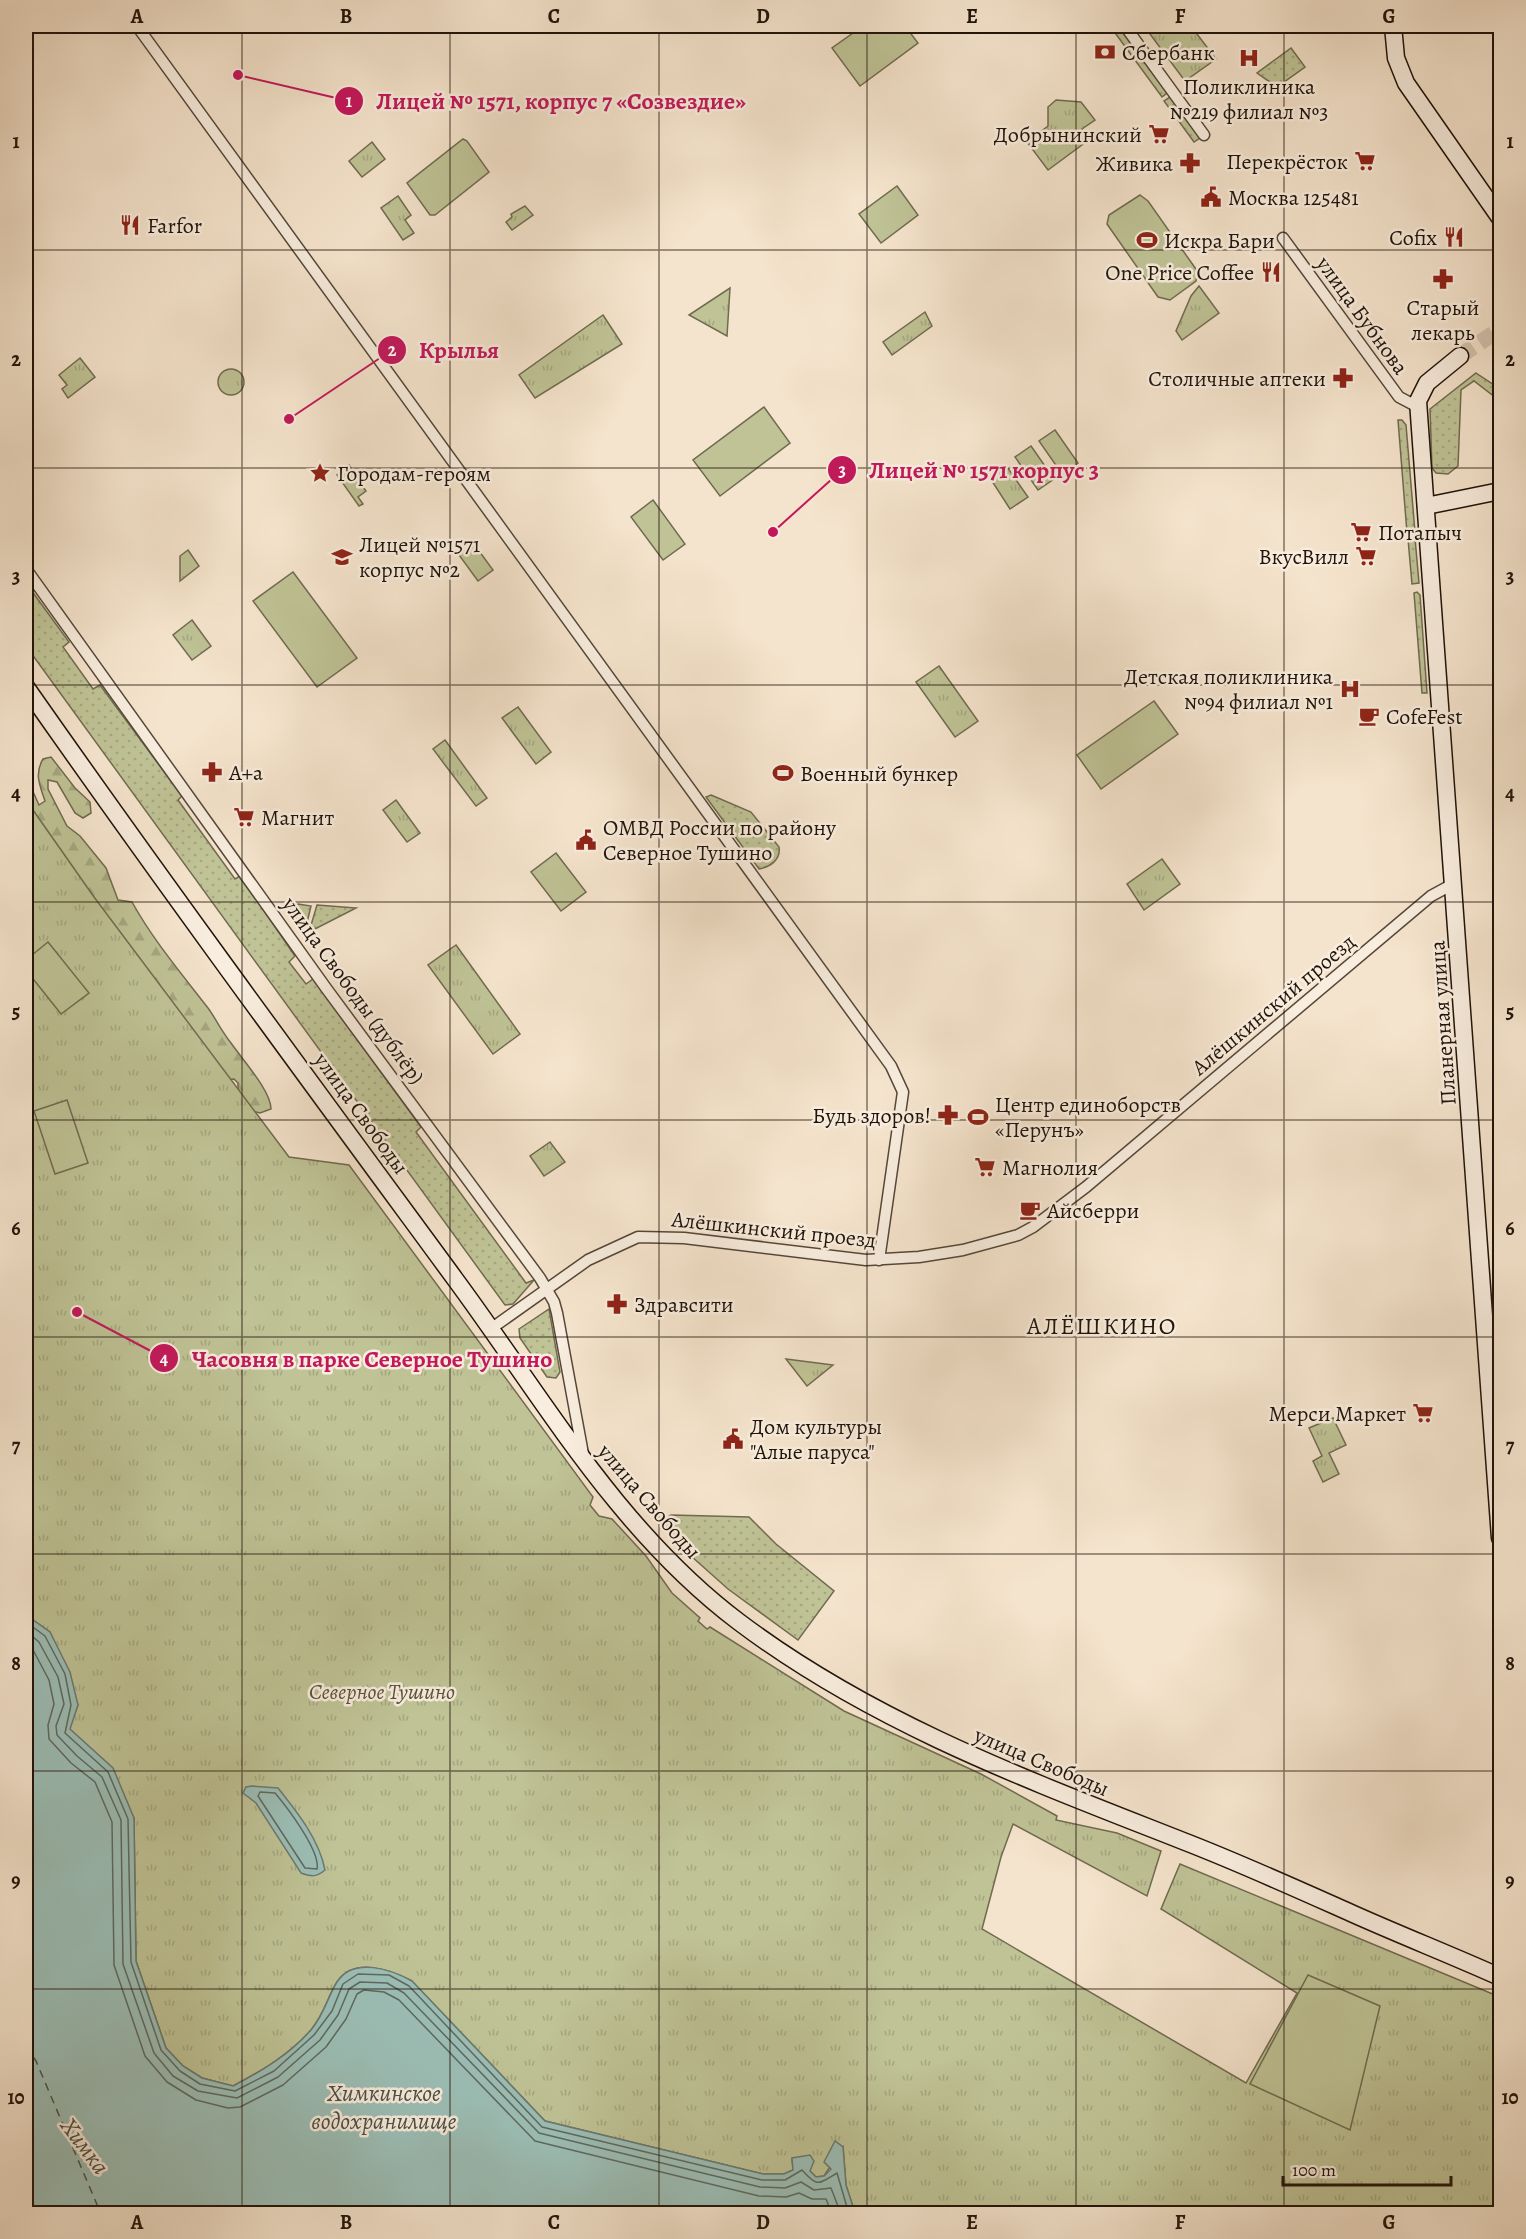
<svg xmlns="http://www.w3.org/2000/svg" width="1526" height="2239" font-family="Alegreya,serif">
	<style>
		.grass { fill: url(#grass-dots); stroke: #706b50; stroke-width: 1.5 }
		.forest { fill: url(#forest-firs); stroke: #706b50; stroke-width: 1.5 }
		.park { fill: url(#park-tufts); stroke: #706b50; stroke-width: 1.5 }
		.pitch { fill: #bfc396; stroke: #706b50; stroke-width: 1.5 }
		.water { fill: #9cbfb7; stroke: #6a7a71; stroke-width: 1.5 }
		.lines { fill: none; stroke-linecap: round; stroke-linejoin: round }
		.shore { stroke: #5e6960; stroke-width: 1.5 }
		.ferry { stroke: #4b4f46; stroke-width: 1.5; stroke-dasharray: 8 6; stroke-linecap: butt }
		.secondary-tunnel { stroke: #d5c5b0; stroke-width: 16; stroke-dasharray: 16 8; stroke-linecap: butt }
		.minor-casing { stroke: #55473a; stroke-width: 13 }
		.secondary-casing { stroke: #201309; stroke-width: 19 }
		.minor { stroke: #f8edde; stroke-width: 10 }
		.secondary { stroke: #f8edde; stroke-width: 16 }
		.grid { fill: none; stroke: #201309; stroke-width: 1.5; stroke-opacity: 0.55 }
		.labels { text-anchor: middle; stroke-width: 5; stroke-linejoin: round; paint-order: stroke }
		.poi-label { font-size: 22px; fill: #201309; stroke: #f8edde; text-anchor: start }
		.street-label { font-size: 22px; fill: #201309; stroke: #f8edde }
		.park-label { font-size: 22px; font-style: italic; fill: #58513a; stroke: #f8edde }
		.neighbourhood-label { font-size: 24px; letter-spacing: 1.5px; fill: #201309; stroke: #f8edde }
		.water-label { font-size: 24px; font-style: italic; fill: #4b4f46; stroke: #f8edde }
		.leader { fill: none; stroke: #c2185b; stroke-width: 2 }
		.callout-dot { fill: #c2185b; stroke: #f8edde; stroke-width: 2 }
		.mark-label { font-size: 18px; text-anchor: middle; font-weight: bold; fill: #fff }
		.callout-label { font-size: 24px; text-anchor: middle; font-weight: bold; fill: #c2185b; stroke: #f8edde; stroke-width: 5; stroke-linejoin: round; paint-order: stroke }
		.neatline { fill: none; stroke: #201309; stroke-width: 2 }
		.grid-label { font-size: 20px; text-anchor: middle; font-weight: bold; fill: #201309 }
	</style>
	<defs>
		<pattern id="grass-dots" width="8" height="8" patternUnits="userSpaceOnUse" patternTransform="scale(1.5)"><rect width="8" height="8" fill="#bfc396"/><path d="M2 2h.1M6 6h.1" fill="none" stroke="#a4a780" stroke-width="1.8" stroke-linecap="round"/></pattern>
		<pattern id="forest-firs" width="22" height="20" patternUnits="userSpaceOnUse" patternTransform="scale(1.5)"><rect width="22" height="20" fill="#bfc396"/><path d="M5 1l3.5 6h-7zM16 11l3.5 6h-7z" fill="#a4a780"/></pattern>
		<pattern id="park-tufts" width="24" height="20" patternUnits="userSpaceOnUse" patternTransform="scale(1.5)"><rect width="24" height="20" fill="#bfc396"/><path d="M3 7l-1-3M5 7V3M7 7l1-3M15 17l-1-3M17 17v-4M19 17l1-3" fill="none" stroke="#a4a780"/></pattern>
	</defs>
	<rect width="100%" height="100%" fill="#f5e4cd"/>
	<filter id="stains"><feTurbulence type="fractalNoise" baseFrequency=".00333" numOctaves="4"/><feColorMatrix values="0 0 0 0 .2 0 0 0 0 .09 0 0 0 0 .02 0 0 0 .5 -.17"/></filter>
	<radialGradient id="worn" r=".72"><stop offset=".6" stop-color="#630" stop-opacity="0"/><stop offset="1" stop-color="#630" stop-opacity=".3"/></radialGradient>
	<g class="grass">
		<polygon points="1110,26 1118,26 1167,93 1162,97"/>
		<polygon points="1291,48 1305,67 1277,87 1257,73"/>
		<polygon points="1170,97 1200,138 1194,142 1164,101"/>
		<polygon points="1476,373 1500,389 1500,401 1474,381 1461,390 1458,466 1448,474 1436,473 1432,468 1430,409"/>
		<polygon points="1398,420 1402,420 1406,425 1415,532 1407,533"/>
		<polygon points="1415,538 1419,583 1412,584 1408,539"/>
		<polygon points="26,583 69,642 63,647 93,689 100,685 182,796 178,800 235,879 240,876 295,956 289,962 306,984 313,979 421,1127 416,1132 526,1283 534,1280 513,1304 505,1305 26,646"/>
		<polygon points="1417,592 1420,595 1427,693 1422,693 1414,593"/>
		<path d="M711 795 751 812 779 847C781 860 770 867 759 869L706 797Z"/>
		<polygon points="298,904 311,906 305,931 290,910"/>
		<polygon points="317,905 356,908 309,932"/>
		<polygon points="549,1309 560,1372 556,1378 547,1377 520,1338 519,1329"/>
		<polygon points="671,1515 749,1517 776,1544 834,1591 798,1640 728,1589 691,1556 661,1522"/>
	</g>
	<path class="forest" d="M51 757 75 788 90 802 91 813 83 818 75 813 57 782 48 780V789L67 826 80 836 106 868 118 900 132 902C153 940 181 973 208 1008 216 1019 222 1032 231 1043 242 1059 271 1091 271 1109L260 1113 244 1109 238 1099V1083L234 1079 224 1080 26 884V776L39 805 45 801C40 786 34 774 43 759Z"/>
	<g class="park">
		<polygon points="1144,26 1191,26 1216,59 1185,81"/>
		<polygon points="1056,100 1081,102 1095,120 1082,129 1086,142 1048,170 1027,142 1048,126 1048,107"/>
		<polygon points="372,142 385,159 362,177 349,161"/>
		<polygon points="398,196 411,215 405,220 414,233 403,240 381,208"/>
		<polygon points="525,206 533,215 512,230 506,222 512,217 511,214"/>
		<polygon points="1199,286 1219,313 1182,340 1176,331 1191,296"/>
		<polygon points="730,288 727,336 689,315"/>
		<polygon points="925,312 932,326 892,355 883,342"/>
		<polygon points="603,315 622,344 535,398 519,375"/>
		<polygon points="80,358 95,377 68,398 62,389 67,385 59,375"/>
		<circle cx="231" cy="382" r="13"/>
		<polygon points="349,465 366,491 358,497 363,504 359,506 337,475"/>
		<polygon points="1007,467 1028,497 1010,509 990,478"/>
		<polygon points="188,550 199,566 180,581 180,556"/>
		<polygon points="192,620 211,646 192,660 173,635"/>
		<polygon points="939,666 978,721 955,737 916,682"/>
		<polygon points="518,707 551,752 536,764 502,718"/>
		<polygon points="445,740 487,798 476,806 433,749"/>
		<path d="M26 800 94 897 289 1157 349 1165 593 1497 590 1505 599 1516 612 1519 646 1556 672 1593 700 1618 698 1621 707 1629 710 1627 844 1711 981 1774 1057 1816 1056 1820 1117 1833 1161 1851 1147 1896 1013 1824 1001 1857 982 1929 1246 2083 1297 1993 1161 1909 1180 1864 1500 1997V2213H855L846 2185 843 2147 824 2176 816 2177 810 2171 811 2166 792 2159 793 2170 784 2174H763L545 2121 412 1981C392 1970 353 1956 337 1982 327 1998 325 2013 311 2030 289 2055 261 2071 233 2086L202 2078 183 2066 166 2048 136 1961 134 1818 86 1746 69 1729 78 1705 50 1632 26 1615Z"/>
		<polygon points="396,800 420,833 407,842 383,810"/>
		<polygon points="1162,859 1180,884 1144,910 1127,884"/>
		<polygon points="456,945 520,1034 493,1054 428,965"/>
		<polygon points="550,1142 565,1162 544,1176 530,1156"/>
		<polygon points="786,1359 833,1365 807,1386"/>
		<polygon points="1333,1418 1346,1445 1329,1453 1339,1474 1323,1482 1313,1461 1322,1456 1309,1428"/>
	</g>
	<g class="pitch">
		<polygon points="863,26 905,26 918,43 860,86 832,48"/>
		<polygon points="463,139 467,141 489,172 435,215 430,215 407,183"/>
		<polygon points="897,186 918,215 881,243 859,214"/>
		<polygon points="1140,195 1148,201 1198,272 1196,281 1170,300 1158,297 1107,224 1109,215"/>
		<polygon points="764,407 790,443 720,496 693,460"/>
		<polygon points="1055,430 1078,463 1062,474 1039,441"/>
		<polygon points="1031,446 1054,479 1038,490 1015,457"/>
		<polygon points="653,500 685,544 663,560 631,517"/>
		<polygon points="474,544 493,570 478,581 459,555"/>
		<polygon points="293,572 357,658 317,687 253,601"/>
		<polygon points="1154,701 1178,734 1101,789 1077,755"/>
		<polygon points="556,853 586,892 561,911 531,872"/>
		<polygon points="48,942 89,993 61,1014 26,970 26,960"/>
		<polygon points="67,1100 88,1163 55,1174 34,1111"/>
		<polygon points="1308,1975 1380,2006 1350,2130 1250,2084"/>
	</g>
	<g class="water">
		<path d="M26 1615 50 1632 70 1672 78 1705 70 1729 113 1768 134 1818 136 1961 166 2048 183 2066 202 2078 233 2086C262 2071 289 2055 311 2030 325 2013 327 1998 337 1982 354 1956 392 1970 412 1981L545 2121 763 2174H784L793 2170 792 2158 810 2155 814 2161 810 2171 816 2177 824 2176 831 2169 824 2162 835 2141 843 2147 846 2185 855 2213H26Z"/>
		<path d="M252 1786 278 1788C297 1812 319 1839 325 1870 317 1877 311 1877 301 1873L256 1803 243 1793 246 1787Z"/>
	</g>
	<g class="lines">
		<g class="shore">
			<path d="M26 1622 45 1636 65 1674 71 1705 65 1733 108 1772 128 1819 131 1962 161 2050 180 2071 200 2084 235 2091 274 2071 314 2035 332 2011 343 1984 358 1974 389 1975 409 1986 542 2127 762 2180H785L802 2170C818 2188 818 2184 837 2173L849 2214"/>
			<polyline points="26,1631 39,1642 58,1677 64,1704 56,1726 57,1735 77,1756 102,1777 121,1820 123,1964 154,2053 173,2076 198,2091 237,2098 278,2077 320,2040 338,2015 349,1989 360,1982 387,1983 404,1993 539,2133 760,2187 785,2188 801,2182 814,2190 831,2188 841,2214"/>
			<polyline points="26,1642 32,1648 49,1680 54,1704 48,1725 49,1739 71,1763 95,1782 112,1822 114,1965 145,2056 167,2082 196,2100 228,2108 240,2107 283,2085 326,2047 346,2019 357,1994 364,1990 384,1992 399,2000 535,2141 759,2196 786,2197 799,2193 812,2199 826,2199 832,2214"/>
			<path d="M260 1792 275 1793C287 1807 321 1852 317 1869L305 1868 258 1796Z"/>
		</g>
		<polyline class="ferry" points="26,2046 36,2061 101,2214"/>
		<polyline class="secondary-tunnel" points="1460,356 1500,329"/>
		<g class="minor-casing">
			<g id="minor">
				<polyline points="137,26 891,1066 903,1092 879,1260"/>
				<polyline points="1125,26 1204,135"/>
				<polyline points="1283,238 1399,397 1418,407"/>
				<polyline points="26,569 326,988 540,1278 554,1302 557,1313 583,1454"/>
				<polyline points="492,1328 588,1260 638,1237 684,1238 866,1260 919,1257 963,1250 1018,1235 1033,1227 1086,1187 1431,896 1455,883"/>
			</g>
		</g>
		<g class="secondary-casing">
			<g id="secondary">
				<polyline points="1393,26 1396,58 1406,83 1500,218"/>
				<polyline points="1460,356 1427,383 1418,401 1500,1538"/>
				<polyline points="1426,506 1500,491"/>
				<path d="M26 687C166 887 311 1083 455 1279 543 1398 618 1531 739 1622 873 1723 1028 1780 1183 1841 1240 1863 1295 1888 1351 1913 1400 1935 1451 1955 1500 1977"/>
			</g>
		</g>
		<use href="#minor" class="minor"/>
		<use href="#secondary" class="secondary"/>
	</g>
	<path class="grid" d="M242 26V2214M450 26V2214M659 26V2214M867 26V2214M1076 26V2214M1284 26V2214M26 250H1500M26 468H1500M26 685H1500M26 902H1500M26 1120H1500M26 1337H1500M26 1554H1500M26 1771H1500M26 1989H1500"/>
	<defs>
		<g id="bank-bare" transform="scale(1.62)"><path d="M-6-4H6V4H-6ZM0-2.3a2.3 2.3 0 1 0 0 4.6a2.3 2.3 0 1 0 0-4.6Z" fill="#8f2418" stroke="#f8edde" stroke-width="2.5" paint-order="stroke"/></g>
		<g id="hospital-bare" transform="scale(1.62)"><path d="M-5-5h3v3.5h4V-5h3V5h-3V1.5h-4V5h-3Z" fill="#8f2418" stroke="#f8edde" stroke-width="2.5" paint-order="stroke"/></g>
		<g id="supermarket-bare" transform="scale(1.62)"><path d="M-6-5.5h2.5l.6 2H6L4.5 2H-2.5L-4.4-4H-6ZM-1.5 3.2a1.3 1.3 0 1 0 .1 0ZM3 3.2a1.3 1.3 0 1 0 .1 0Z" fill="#8f2418" stroke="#f8edde" stroke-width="2.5" paint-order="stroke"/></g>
		<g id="pharmacy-bare" transform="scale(1.62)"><path d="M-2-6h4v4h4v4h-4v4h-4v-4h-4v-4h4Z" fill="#8f2418" stroke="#f8edde" stroke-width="2.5" paint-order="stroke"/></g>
		<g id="civic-bare" transform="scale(1.62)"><path d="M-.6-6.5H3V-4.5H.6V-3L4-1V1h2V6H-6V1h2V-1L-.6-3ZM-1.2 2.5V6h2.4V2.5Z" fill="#8f2418" stroke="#f8edde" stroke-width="2.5" paint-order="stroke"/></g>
		<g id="restaurant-bare" transform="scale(1.62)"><path d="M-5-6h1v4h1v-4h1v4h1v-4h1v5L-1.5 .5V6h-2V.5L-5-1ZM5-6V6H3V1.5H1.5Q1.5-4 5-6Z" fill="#8f2418" stroke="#f8edde" stroke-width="2.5" paint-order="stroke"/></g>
		<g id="stadium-bare" transform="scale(1.62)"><path d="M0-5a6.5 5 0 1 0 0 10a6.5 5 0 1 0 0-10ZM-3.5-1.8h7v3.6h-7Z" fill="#8f2418" stroke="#f8edde" stroke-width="2.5" paint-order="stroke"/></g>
		<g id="sight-bare" transform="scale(1.62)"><path d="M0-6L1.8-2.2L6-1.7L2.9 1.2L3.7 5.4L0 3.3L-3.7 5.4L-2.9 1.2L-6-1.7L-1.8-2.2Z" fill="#8f2418" stroke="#f8edde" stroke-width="2.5" paint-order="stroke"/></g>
		<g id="school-bare" transform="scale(1.62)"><path d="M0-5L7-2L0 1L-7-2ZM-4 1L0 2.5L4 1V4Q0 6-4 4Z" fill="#8f2418" stroke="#f8edde" stroke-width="2.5" paint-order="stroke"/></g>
		<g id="cafe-bare" transform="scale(1.62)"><path d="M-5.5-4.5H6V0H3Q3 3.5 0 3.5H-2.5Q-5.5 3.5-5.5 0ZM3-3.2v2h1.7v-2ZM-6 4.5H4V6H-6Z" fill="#8f2418" stroke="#f8edde" stroke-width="2.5" paint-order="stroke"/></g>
	</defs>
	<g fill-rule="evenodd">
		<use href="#bank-bare" x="1105" y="52"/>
		<use href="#hospital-bare" x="1249" y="58"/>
		<use href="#supermarket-bare" x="1159" y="134"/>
		<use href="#supermarket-bare" x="1365" y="161"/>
		<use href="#pharmacy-bare" x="1190" y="163"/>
		<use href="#civic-bare" x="1211" y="197"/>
		<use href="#restaurant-bare" x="130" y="225"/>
		<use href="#restaurant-bare" x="1454" y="237"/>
		<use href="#stadium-bare" x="1147" y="240"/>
		<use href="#restaurant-bare" x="1271" y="272"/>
		<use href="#pharmacy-bare" x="1443" y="279"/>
		<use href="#pharmacy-bare" x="1343" y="378"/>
		<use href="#sight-bare" x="320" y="473"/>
		<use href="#supermarket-bare" x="1361" y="532"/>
		<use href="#supermarket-bare" x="1366" y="556"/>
		<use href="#school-bare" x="342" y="557"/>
		<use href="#hospital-bare" x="1350" y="689"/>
		<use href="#cafe-bare" x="1369" y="716"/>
		<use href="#pharmacy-bare" x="212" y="772"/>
		<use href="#stadium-bare" x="783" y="773"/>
		<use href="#supermarket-bare" x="244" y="817"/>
		<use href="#civic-bare" x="586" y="840"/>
		<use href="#pharmacy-bare" x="948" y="1115"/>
		<use href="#stadium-bare" x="978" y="1117"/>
		<use href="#supermarket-bare" x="985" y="1167"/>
		<use href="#cafe-bare" x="1030" y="1210"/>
		<use href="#pharmacy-bare" x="617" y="1304"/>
		<use href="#supermarket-bare" x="1423" y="1413"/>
		<use href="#civic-bare" x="733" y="1439"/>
	</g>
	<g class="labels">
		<g class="poi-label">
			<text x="1122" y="60">Сбербанк</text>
			<text x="1249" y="94" text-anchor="middle">Поликлиника<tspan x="1249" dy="25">№219 филиал №3</tspan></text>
			<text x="1142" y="142" text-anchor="end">Добрынинский</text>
			<text x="1348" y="169" text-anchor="end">Перекрёсток</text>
			<text x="1173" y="171" text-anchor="end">Живика</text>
			<text x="1228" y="205">Москва 125481</text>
			<text x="147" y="233">Farfor</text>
			<text x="1437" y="245" text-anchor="end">Cofix</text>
			<text x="1164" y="248">Искра Бари</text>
			<text x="1254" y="280" text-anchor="end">One Price Coffee</text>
			<text x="1443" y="315" text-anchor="middle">Старый<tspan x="1443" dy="25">лекарь</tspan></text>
			<text x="1326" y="386" text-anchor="end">Столичные аптеки</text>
			<text x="337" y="481">Городам-героям</text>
			<text x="1378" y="540">Потапыч</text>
			<text x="359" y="552">Лицей №1571<tspan x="359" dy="25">корпус №2</tspan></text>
			<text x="1349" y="564" text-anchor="end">ВкусВилл</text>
			<text x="1333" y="684" text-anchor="end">Детская поликлиника<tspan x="1333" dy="25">№94 филиал №1</tspan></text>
			<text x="1386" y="724">CofeFest</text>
			<text x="229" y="780">А+а</text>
			<text x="800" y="781">Военный бункер</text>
			<text x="261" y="825">Магнит</text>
			<text x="603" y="835">ОМВД России по району<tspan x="603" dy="25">Северное Тушино</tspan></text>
			<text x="995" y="1112">Центр единоборств<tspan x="995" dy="25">«Перунъ»</tspan></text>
			<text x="931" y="1123" text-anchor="end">Будь здоров!</text>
			<text x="1002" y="1175">Магнолия</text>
			<text x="1047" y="1218">Айсберри</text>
			<text x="634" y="1312">Здравсити</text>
			<text x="1406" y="1421" text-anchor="end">Мерси Маркет</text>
			<text x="750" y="1434">Дом культуры<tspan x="750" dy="25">"Алые паруса"</tspan></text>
		</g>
		<g class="street-label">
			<text transform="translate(1363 315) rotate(54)" y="8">улица Бубнова</text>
			<text transform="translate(354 990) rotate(54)" y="8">улица Свободы (дублёр)</text>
			<text transform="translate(1273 1004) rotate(-40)" y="8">Алёшкинский проезд</text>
			<text transform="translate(1442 1023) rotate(-94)" y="8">Планерная улица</text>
			<text transform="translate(362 1113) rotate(54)" y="8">улица Свободы</text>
			<text transform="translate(774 1229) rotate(6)" y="8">Алёшкинский проезд</text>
			<text transform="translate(650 1501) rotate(49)" y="8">улица Свободы</text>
			<text transform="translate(1042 1761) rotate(23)" y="8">улица Свободы</text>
		</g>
		<g class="park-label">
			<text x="382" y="1699">Северное Тушино</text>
		</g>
		<g class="neighbourhood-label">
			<text x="1102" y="1334">АЛЁШКИНО</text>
		</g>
		<g class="water-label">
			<text x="384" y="2101">Химкинское<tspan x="384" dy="28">водохранилище</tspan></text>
			<text transform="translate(85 2146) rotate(53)" y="8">Химка</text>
		</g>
	</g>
	<path class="leader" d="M238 75L349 101M289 419L392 350M773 532L842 470M77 1312L164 1358"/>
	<g class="callout-dot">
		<circle cx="238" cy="75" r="6"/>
		<circle cx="289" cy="419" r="6"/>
		<circle cx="773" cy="532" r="6"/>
		<circle cx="77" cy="1312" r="6"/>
		<circle cx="349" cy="101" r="15"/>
		<circle cx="392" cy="350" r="15"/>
		<circle cx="842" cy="470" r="15"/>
		<circle cx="164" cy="1358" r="15"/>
	</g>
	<g class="mark-label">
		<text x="349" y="107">1</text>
		<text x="392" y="356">2</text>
		<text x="842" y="476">3</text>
		<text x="164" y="1364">4</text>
	</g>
	<g class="callout-label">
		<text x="561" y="109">Лицей № 1571, корпус 7 «Созвездие»</text>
		<text x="459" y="358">Крылья</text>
		<text x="984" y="478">Лицей № 1571 корпус 3</text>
		<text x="372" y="1367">Часовня в парке Северное Тушино</text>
	</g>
	<rect width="1526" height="2239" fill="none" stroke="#f5e4cd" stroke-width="66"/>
	<path d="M1283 2176v9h168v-9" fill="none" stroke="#201309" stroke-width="3"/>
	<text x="1292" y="2176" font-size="18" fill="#201309" stroke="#f8edde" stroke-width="4.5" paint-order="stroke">100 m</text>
	<rect x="33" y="33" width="1460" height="2173" class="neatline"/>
	<g class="grid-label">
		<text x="137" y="23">A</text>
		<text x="346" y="23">B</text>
		<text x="554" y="23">C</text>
		<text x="763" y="23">D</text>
		<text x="972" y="23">E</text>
		<text x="1180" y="23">F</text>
		<text x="1389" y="23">G</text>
		<text x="16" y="148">1</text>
		<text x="1510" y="148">1</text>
		<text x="16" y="366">2</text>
		<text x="1510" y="366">2</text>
		<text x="16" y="583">3</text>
		<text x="1510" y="583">3</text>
		<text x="16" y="800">4</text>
		<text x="1510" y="800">4</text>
		<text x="16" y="1018">5</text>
		<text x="1510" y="1018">5</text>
		<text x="16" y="1235">6</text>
		<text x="1510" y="1235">6</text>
		<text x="16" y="1452">7</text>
		<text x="1510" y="1452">7</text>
		<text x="16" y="1670">8</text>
		<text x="1510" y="1670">8</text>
		<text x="16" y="1887">9</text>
		<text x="1510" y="1887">9</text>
		<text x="16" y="2104">10</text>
		<text x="1510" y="2104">10</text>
		<text x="137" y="2229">A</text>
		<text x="346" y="2229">B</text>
		<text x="554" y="2229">C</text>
		<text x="763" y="2229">D</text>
		<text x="972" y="2229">E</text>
		<text x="1180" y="2229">F</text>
		<text x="1389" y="2229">G</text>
	</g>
	<rect width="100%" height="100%" filter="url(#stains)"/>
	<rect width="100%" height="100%" fill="url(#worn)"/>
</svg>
